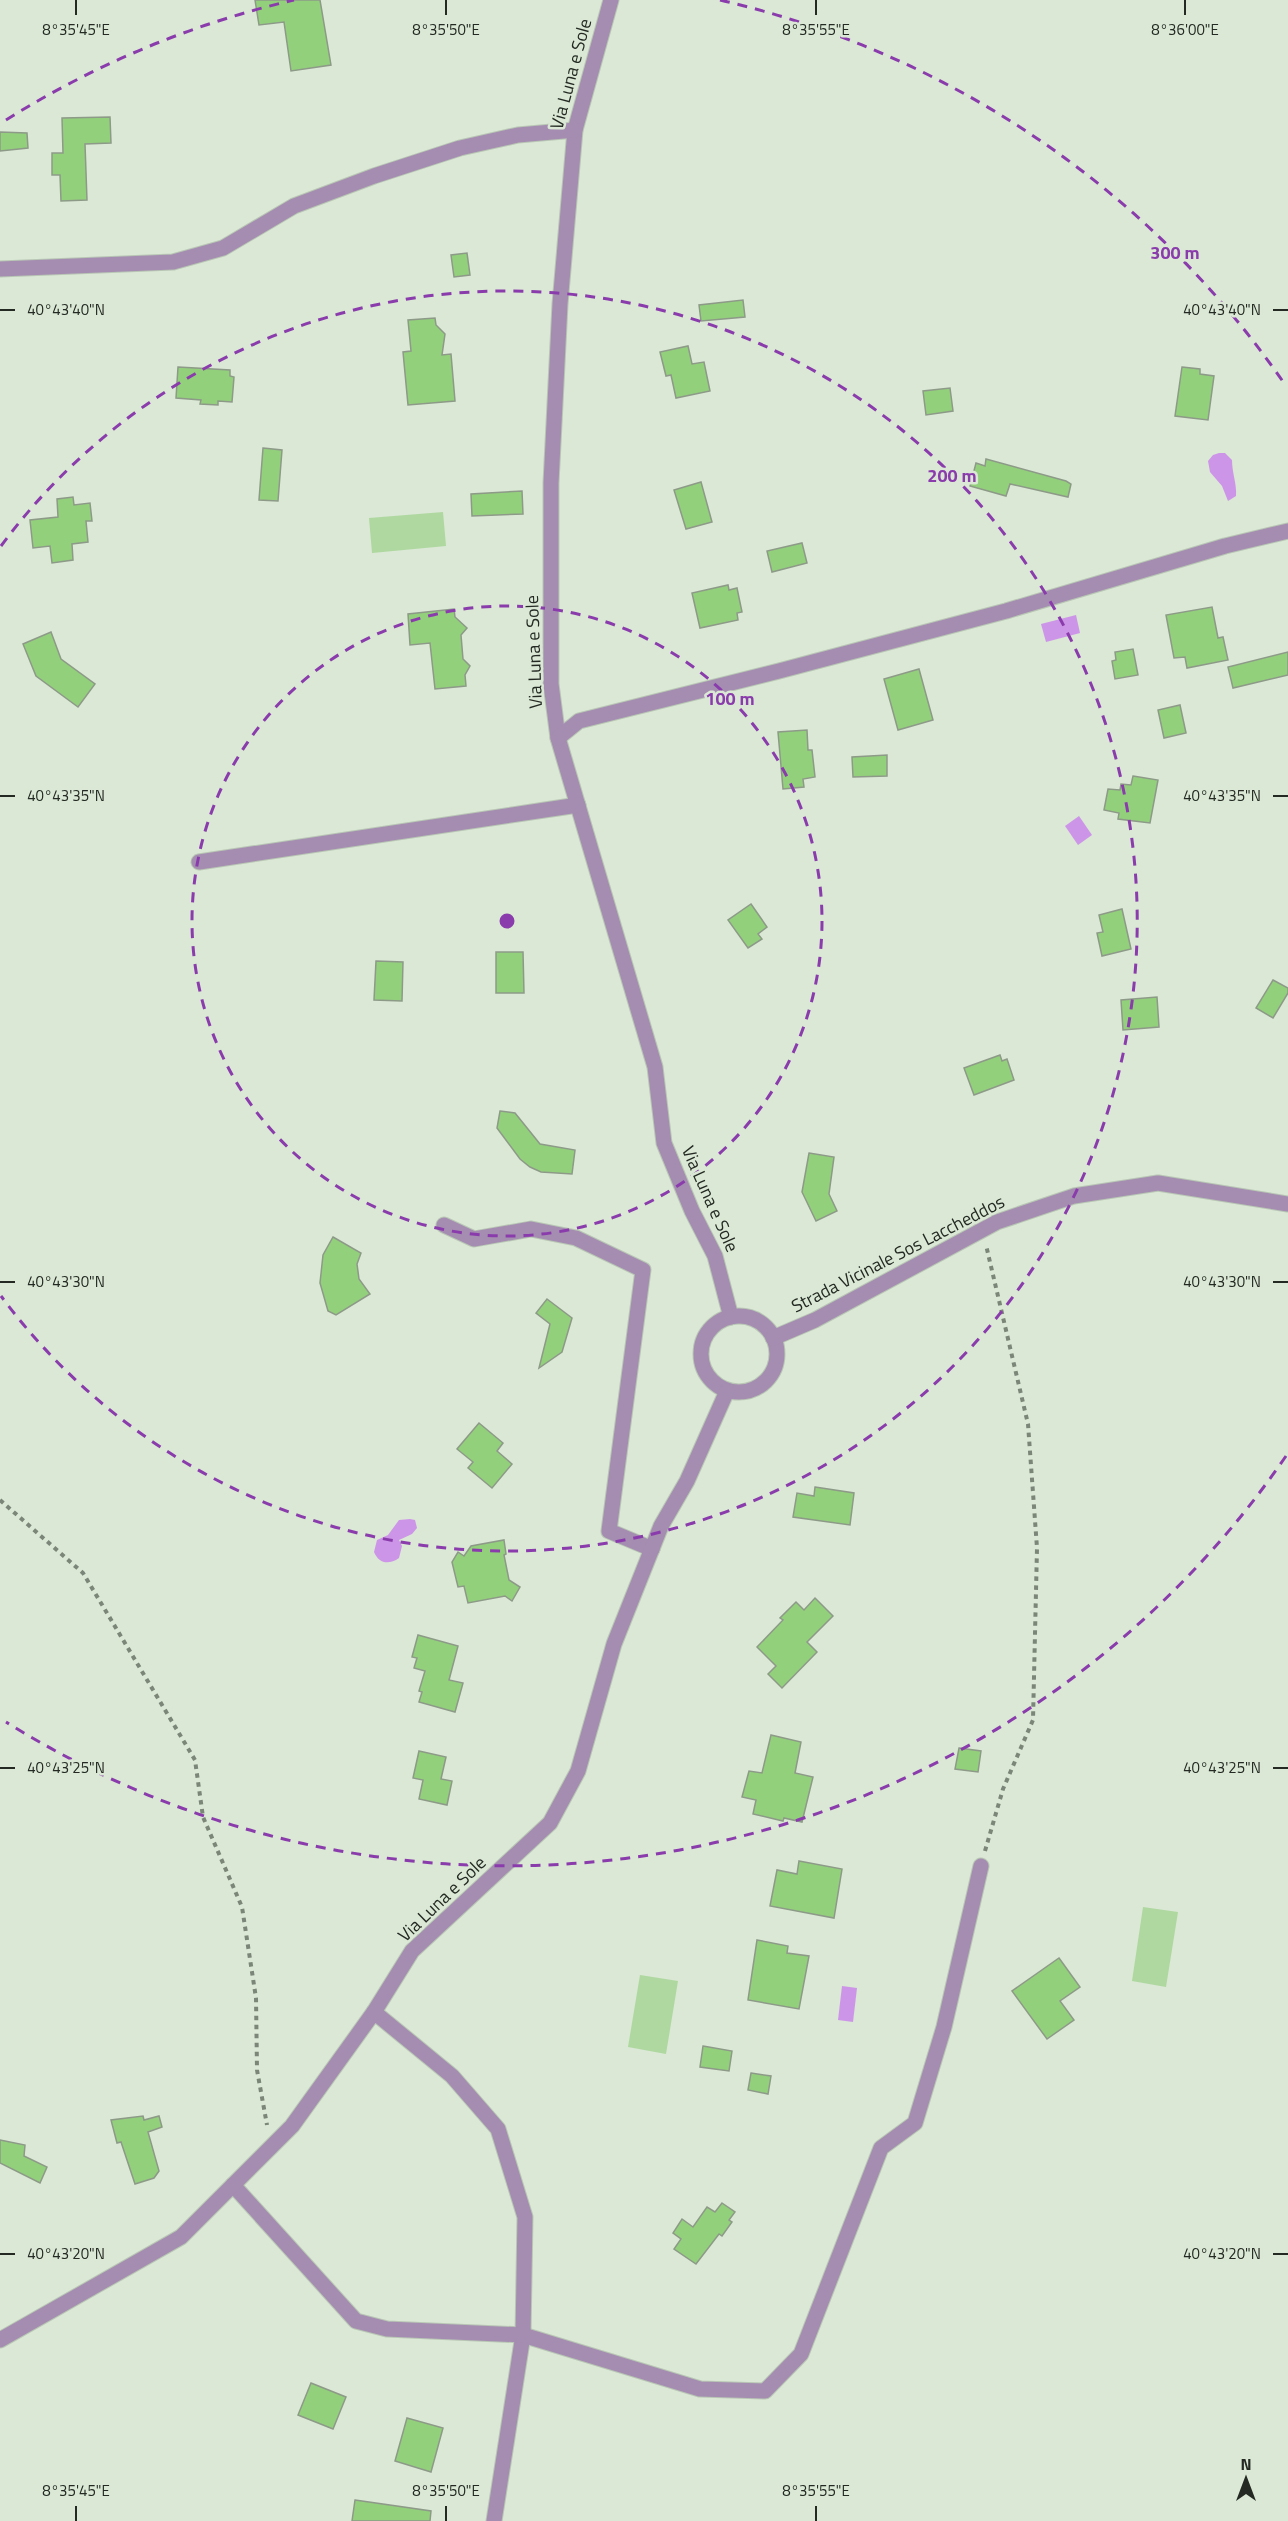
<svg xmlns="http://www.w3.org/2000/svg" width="1288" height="2521" font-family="'Titillium Web',sans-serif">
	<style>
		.green { fill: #afd8a0 }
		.water { fill: #cd95e8 }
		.building { fill: #93d07c; stroke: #8d9a88; stroke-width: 1.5 }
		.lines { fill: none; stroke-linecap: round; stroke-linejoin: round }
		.minor-casing { stroke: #b9c6b5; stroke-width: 17 }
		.path { stroke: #7b8578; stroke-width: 4; stroke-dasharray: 4.5 4.5; stroke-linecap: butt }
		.minor { stroke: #a48db0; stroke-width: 15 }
		.ticks { fill: none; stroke: #242a23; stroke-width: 2 }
		.ring { fill: none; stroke: #8b3cac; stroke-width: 3; stroke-dasharray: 10 8 }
		.labels { text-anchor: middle; stroke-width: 5; stroke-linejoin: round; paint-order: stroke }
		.street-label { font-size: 18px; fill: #242a23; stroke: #dae8d5 }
		.ticks-label { font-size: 15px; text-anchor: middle; fill: #242a23; stroke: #dae8d5; stroke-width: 5; stroke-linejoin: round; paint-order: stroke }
		.centre { fill: #8b3cac; stroke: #dae8d5; stroke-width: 3 }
		.ring-label { font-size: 18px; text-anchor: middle; font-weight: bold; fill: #8b3cac; stroke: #dae8d5; stroke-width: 5; stroke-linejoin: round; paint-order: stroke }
	</style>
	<rect width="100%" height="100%" fill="#dae8d5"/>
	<g class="green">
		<polygon points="443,512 446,546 372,553 369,518"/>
		<polygon points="1143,1907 1178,1912 1166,1987 1132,1981"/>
		<polygon points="640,1975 678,1981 666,2054 628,2047"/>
	</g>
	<g class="water">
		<path d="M1219 453H1225L1232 460C1232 473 1237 484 1236 496L1228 501 1222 486 1210 472 1208 461 1213 455Z"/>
		<polygon points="1076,615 1080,633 1046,642 1041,624"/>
		<polygon points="1079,816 1092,835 1078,845 1065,826"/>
		<path d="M410 1519 415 1520 417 1528 412 1534 399 1540 402 1546 399 1558C389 1565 379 1564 374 1552L377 1540 388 1535 399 1520Z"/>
		<polygon points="842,1986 857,1988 853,2022 838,2020"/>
	</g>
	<g class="building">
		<polygon points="255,0 320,0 331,65 291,71 284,22 259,25"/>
		<polygon points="110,117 111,143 85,144 87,200 61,201 60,175 52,175 52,153 63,153 62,118"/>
		<polygon points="0,132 27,133 28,148 0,151"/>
		<polygon points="467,253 470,275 454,277 451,255"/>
		<polygon points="743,300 745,317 701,321 699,305"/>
		<polygon points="435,318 436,325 445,334 442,355 451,354 455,401 408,405 403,352 411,351 408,320"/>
		<polygon points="688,346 692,364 704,362 710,391 676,398 671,375 666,376 660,352"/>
		<polygon points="178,367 230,370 230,376 234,377 232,402 218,401 218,405 200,404 201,400 176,398"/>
		<polygon points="1182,367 1200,369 1200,374 1214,376 1208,420 1175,416"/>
		<polygon points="950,388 953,411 926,415 923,391"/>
		<polygon points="263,448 282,450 278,501 259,500"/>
		<polygon points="986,459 1066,481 1071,484 1068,497 1010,484 1006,496 970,486 976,463 985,466"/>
		<polygon points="701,482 712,522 686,529 674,490"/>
		<polygon points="522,491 523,514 472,516 471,494"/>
		<polygon points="73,497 74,505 90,503 92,521 86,521 88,542 72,544 73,560 52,563 50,546 33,548 30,520 58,517 57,499"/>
		<polygon points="802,543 807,563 772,572 767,551"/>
		<polygon points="728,585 729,590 737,588 742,612 737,613 738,620 700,628 692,593"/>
		<polygon points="1212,607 1218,638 1223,637 1228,660 1187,668 1185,657 1174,658 1166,615"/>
		<polygon points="454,609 455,617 467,628 461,635 463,659 470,666 465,675 466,686 435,689 430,643 410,645 408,614"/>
		<polygon points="51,632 61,659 95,684 78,707 36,676 23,644"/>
		<polygon points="1133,649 1138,675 1115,679 1112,661 1116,660 1115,652"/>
		<polygon points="1288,652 1288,675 1233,688 1228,667"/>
		<polygon points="919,669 933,720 898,730 884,679"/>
		<polygon points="1180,705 1186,733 1164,738 1158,710"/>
		<polygon points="807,730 808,750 812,750 815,777 803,779 804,787 783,789 778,732"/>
		<polygon points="887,755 887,776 853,777 852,757"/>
		<polygon points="1133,776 1158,780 1150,823 1118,819 1119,813 1104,810 1108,789 1120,790 1121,784 1131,785"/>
		<polygon points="751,904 767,927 758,934 762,939 748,948 728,920"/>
		<polygon points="1122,909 1131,949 1102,956 1097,933 1103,932 1099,915"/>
		<polygon points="496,952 523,952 524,993 496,993"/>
		<polygon points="376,961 403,962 402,1001 374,1000"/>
		<polygon points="1273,980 1288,988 1288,993 1273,1018 1256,1008"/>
		<polygon points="1157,997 1159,1027 1123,1030 1121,1000"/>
		<polygon points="1000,1055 1002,1061 1007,1059 1014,1080 974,1095 964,1068"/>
		<polygon points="500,1111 515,1113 540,1144 575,1150 572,1174 541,1172 530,1167 520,1159 497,1128"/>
		<polygon points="809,1153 834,1157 829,1194 837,1211 816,1221 802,1192"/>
		<polygon points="333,1237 361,1253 357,1264 359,1279 370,1294 336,1315 328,1311 320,1283 323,1255"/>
		<polygon points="547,1299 572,1318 562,1352 539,1368 550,1324 536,1313"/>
		<polygon points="479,1423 503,1443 497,1451 512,1464 492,1488 468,1468 473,1462 457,1449"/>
		<polygon points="815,1487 854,1493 850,1525 793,1517 797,1493 814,1496"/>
		<polygon points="504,1540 506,1554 504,1555 509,1580 520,1587 512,1601 505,1596 468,1603 464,1586 458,1587 452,1562 458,1552 464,1556 471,1546"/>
		<polygon points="815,1598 833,1616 807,1642 817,1652 782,1688 768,1674 776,1666 757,1647 783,1620 780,1618 796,1602 804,1610"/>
		<polygon points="418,1635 458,1646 449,1680 463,1683 455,1712 419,1702 422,1692 419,1691 425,1671 414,1668 417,1658 412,1657"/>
		<polygon points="771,1735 801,1742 795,1773 813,1777 802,1822 784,1818 783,1821 753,1814 756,1800 742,1797 749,1771 762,1773"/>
		<polygon points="959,1748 981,1751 978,1772 955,1769"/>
		<polygon points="419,1751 446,1757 441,1779 452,1781 447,1805 419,1799 423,1780 413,1778"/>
		<polygon points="799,1861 842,1869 834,1918 770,1906 777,1870 797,1874"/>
		<polygon points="757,1940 788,1946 787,1953 809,1956 799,2009 748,2000"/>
		<polygon points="1059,1958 1080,1987 1060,2001 1074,2020 1047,2039 1012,1991"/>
		<polygon points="703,2046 732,2051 729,2071 700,2067"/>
		<polygon points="751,2073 771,2076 768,2094 748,2090"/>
		<polygon points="143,2116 144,2120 159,2116 162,2127 148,2132 159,2171 154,2178 135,2184 121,2142 117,2143 111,2120"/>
		<polygon points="0,2140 25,2145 24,2156 47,2167 40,2183 0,2163"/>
		<polygon points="722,2203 735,2212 729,2220 732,2222 722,2236 719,2234 696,2264 674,2249 681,2239 673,2233 682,2219 693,2227 707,2207 715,2212"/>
		<polygon points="311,2383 346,2397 333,2429 298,2415"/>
		<polygon points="407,2418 443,2428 431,2472 395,2461"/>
		<polygon points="355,2500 431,2511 430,2521 352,2521"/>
	</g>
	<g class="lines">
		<g class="minor-casing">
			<g id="minor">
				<polyline points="611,0 575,130 560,304 551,483 551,684 558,738 655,1067 664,1143 692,1211 715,1256 731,1317"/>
				<polyline points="0,269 173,262 223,248 294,206 374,176 460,148 518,135 575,130"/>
				<polyline points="558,738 579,721 779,671 1006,611 1225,546 1288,531"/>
				<polyline points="199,862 578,805"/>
				<polyline points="444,1225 474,1239 531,1229 576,1238 643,1270 609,1531 652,1549"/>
				<circle cx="739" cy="1354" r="38"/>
				<polyline points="773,1338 815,1320 997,1222 1074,1196 1158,1183 1288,1204"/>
				<polyline points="374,2012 452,2076 498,2129 525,2217 523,2335 494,2521"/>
				<polyline points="233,2185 356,2321 387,2329 523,2335 700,2389 765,2391 801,2354 881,2148 915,2123 944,2027 981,1866"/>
				<polyline points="0,2340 181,2237 292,2126 374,2012 412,1951 550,1823 578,1771 614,1644 661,1526 687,1481 727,1391"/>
			</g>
		</g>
		<g class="path">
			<polyline points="0,1500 83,1573 195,1760 203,1817 242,1907 256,1998 257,2070 267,2125"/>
			<polyline points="985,1851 1003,1789 1033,1720 1037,1548 1028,1424 986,1245"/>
		</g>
		<use href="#minor" class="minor"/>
	</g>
	<path class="ticks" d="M76 0V15M446 0V15M816 0V15M1185 0V15M0 310H15M1273 310H1288M0 796H15M1273 796H1288M0 1282H15M1273 1282H1288M0 1768H15M1273 1768H1288M0 2254H15M1273 2254H1288M76 2506V2521M446 2506V2521M816 2506V2521"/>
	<g class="ring">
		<circle cx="507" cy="921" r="315"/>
		<path d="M1 546A630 630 0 1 1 1 1296"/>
		<path d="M1286 1456A945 945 0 0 1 6 1722M6 120A945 945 0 0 1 294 0M720 0A945 945 0 0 1 1286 386"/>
	</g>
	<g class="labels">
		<g class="street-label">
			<text transform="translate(571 74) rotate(-75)" y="6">Via Luna e Sole</text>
			<text transform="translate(534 652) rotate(-92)" y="6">Via Luna e Sole</text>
			<text transform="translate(710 1199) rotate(66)" y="6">Via Luna e Sole</text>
			<text transform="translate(898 1254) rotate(-27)" y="6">Strada Vicinale Sos Laccheddos</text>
			<text transform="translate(442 1899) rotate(-44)" y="6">Via Luna e Sole</text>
		</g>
	</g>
	<g class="ticks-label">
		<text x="76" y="35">8°35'45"E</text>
		<text x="446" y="35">8°35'50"E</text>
		<text x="816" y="35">8°35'55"E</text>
		<text x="1185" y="35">8°36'00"E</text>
		<text x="66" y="315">40°43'40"N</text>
		<text x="1222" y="315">40°43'40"N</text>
		<text x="66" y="801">40°43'35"N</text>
		<text x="1222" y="801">40°43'35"N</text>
		<text x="66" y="1287">40°43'30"N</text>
		<text x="1222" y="1287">40°43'30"N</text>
		<text x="66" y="1773">40°43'25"N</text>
		<text x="1222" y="1773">40°43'25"N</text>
		<text x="66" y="2259">40°43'20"N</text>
		<text x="1222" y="2259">40°43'20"N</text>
		<text x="76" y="2496">8°35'45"E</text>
		<text x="446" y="2496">8°35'50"E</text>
		<text x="816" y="2496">8°35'55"E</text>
	</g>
	<circle cx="507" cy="921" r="9" class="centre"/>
	<g class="ring-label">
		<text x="1175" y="259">300 m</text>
		<text x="952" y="482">200 m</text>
		<text x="730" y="705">100 m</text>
	</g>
	<g transform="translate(1246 2479)" stroke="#dae8d5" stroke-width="4.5" paint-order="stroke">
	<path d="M0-4.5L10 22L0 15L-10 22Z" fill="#242a23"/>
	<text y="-9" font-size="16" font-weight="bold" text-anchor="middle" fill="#242a23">N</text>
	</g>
</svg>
